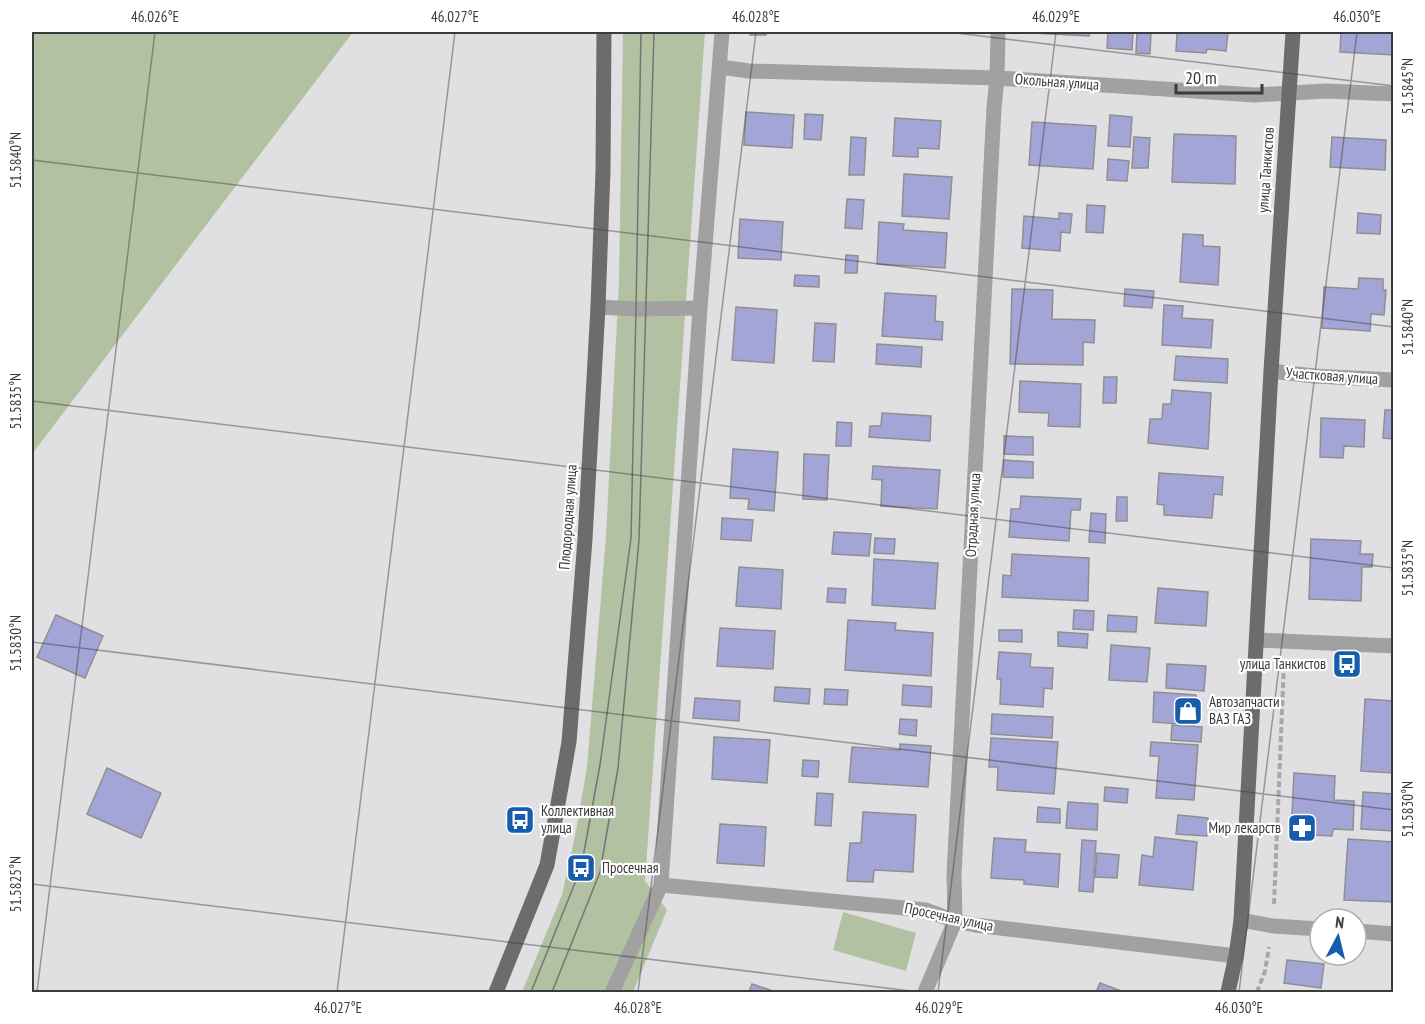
<svg xmlns="http://www.w3.org/2000/svg" width="1425" height="1024" font-family="'PT Sans Narrow',sans-serif">
	<style>
		.green { fill: #b2c1a2 }
		.building { fill: #a4a5d7; stroke: #8f8f91; stroke-width: 1.5 }
		.lines { fill: none; stroke-linecap: round; stroke-linejoin: round }
		.path { stroke: #a8a8aa; stroke-width: 4; stroke-dasharray: 6 3; stroke-linecap: butt }
		.minor { stroke: #a2a1a1; stroke-width: 15 }
		.major { stroke: #6d6c6c; stroke-width: 15 }
		.tram { stroke: #747475; stroke-width: 1.5 }
		.ticks { fill: none; stroke: #3b3b3b; stroke-width: 1.5; stroke-opacity: 0.45 }
		.labels { text-anchor: middle; stroke-width: 4.5; stroke-linejoin: round; paint-order: stroke }
		.street-label { font-size: 15px; fill: #3b3b3b; stroke: #fff }
		.poi-label { font-size: 15px; fill: #3b3b3b; stroke: #fff; text-anchor: start }
		.neatline { fill: none; stroke: #3b3b3b; stroke-width: 2 }
		.ticks-label { font-size: 15px; text-anchor: middle; fill: #3b3b3b }
	</style>
	<rect width="100%" height="100%" fill="#e0e0e2"/>
	<g class="green">
		<polygon points="32,32 353,32 32,454"/>
		<polygon points="623,32 705,32 645,881 667,910 633,992 522,992 562,895 575,836 587,767 606,536 619,281"/>
		<polygon points="843,912 916,933 906,971 833,950"/>
	</g>
	<g class="building">
		<rect x="750" y="32" width="16" height="3"/>
		<polygon points="1032,32 1090,32 1089,36 1032,33"/>
		<polygon points="1108,32 1133,32 1132,50 1107,48"/>
		<polygon points="1137,32 1151,32 1150,54 1136,53"/>
		<polygon points="1177,32 1228,32 1226,51 1207,49 1206,53 1176,51"/>
		<polygon points="1341,32 1394,32 1394,55 1340,52"/>
		<polygon points="746,112 794,115 792,148 744,145"/>
		<polygon points="805,114 823,115 821,140 804,139"/>
		<polygon points="1110,115 1132,117 1130,147 1108,146"/>
		<polygon points="895,118 941,121 939,149 918,148 918,157 893,156"/>
		<polygon points="1032,122 1096,126 1093,169 1029,165"/>
		<polygon points="1174,134 1236,136 1235,184 1172,182"/>
		<polygon points="851,137 866,138 864,175 849,175"/>
		<polygon points="1134,137 1150,138 1148,168 1132,168"/>
		<polygon points="1332,137 1386,140 1385,170 1330,167"/>
		<polygon points="1108,159 1129,161 1127,181 1107,180"/>
		<polygon points="904,174 952,177 949,219 902,216"/>
		<polygon points="847,199 864,200 862,229 845,228"/>
		<polygon points="1087,205 1105,206 1103,233 1086,232"/>
		<polygon points="1059,213 1072,214 1070,233 1061,232 1060,251 1022,248 1024,216 1059,219"/>
		<polygon points="1358,213 1381,215 1380,234 1357,233"/>
		<polygon points="740,219 783,222 781,260 738,258"/>
		<polygon points="879,222 904,224 903,230 947,233 945,268 877,264"/>
		<polygon points="1183,234 1203,235 1203,246 1220,247 1218,285 1180,282"/>
		<polygon points="846,255 858,256 857,273 845,273"/>
		<polygon points="795,275 819,276 819,287 794,286"/>
		<polygon points="1359,278 1383,279 1383,290 1386,290 1384,315 1371,314 1370,331 1322,328 1324,287 1358,289"/>
		<polygon points="1012,289 1053,290 1052,319 1095,320 1094,343 1083,342 1083,365 1010,364"/>
		<polygon points="1125,289 1154,291 1152,308 1124,306"/>
		<polygon points="885,293 936,296 935,321 943,322 942,340 882,336"/>
		<polygon points="1164,305 1183,306 1182,318 1213,320 1211,348 1162,345"/>
		<polygon points="736,307 777,310 774,363 732,360"/>
		<polygon points="815,323 836,324 834,362 813,361"/>
		<polygon points="877,344 922,347 921,367 876,364"/>
		<polygon points="1176,356 1228,359 1227,383 1174,380"/>
		<polygon points="1104,377 1117,377 1116,403 1103,403"/>
		<polygon points="1020,381 1081,384 1080,427 1048,426 1049,413 1019,412"/>
		<polygon points="1172,390 1211,393 1208,449 1148,443 1150,419 1162,419 1163,404 1171,404"/>
		<polygon points="1385,410 1394,410 1394,439 1383,438"/>
		<polygon points="882,413 931,416 930,441 869,437 870,426 881,426"/>
		<polygon points="1321,418 1365,420 1364,447 1344,446 1343,458 1320,457"/>
		<polygon points="837,422 852,423 851,446 836,446"/>
		<polygon points="1004,436 1033,437 1033,455 1004,454"/>
		<polygon points="733,449 778,452 774,511 748,509 749,499 730,498"/>
		<polygon points="804,454 829,455 827,500 803,499"/>
		<polygon points="1004,460 1033,462 1033,478 1003,477"/>
		<polygon points="873,466 940,470 937,509 881,506 882,480 872,479"/>
		<polygon points="1159,473 1223,477 1222,495 1214,494 1212,518 1164,515 1164,505 1157,504"/>
		<polygon points="1021,496 1081,499 1080,510 1071,510 1069,541 1009,537 1011,509 1020,509"/>
		<polygon points="1117,497 1127,497 1127,521 1116,521"/>
		<polygon points="1091,513 1106,514 1105,543 1089,542"/>
		<polygon points="722,518 753,520 751,541 721,539"/>
		<polygon points="834,532 871,534 869,556 832,554"/>
		<polygon points="875,538 895,539 894,554 874,553"/>
		<polygon points="1311,539 1361,541 1360,554 1373,554 1372,567 1362,567 1361,601 1309,599"/>
		<polygon points="1012,554 1089,558 1088,601 1002,597 1003,575 1011,576"/>
		<polygon points="874,559 938,563 935,609 872,605"/>
		<polygon points="739,567 783,570 781,609 736,606"/>
		<polygon points="828,588 846,589 845,603 827,602"/>
		<polygon points="1158,588 1208,592 1206,626 1155,623"/>
		<polygon points="1074,610 1094,611 1093,630 1073,629"/>
		<polygon points="56,615 103,636 85,678 37,657"/>
		<polygon points="1108,615 1137,617 1136,632 1107,631"/>
		<polygon points="848,620 896,623 895,630 933,633 931,676 845,670"/>
		<polygon points="720,628 775,631 773,669 717,666"/>
		<polygon points="999,630 1022,630 1022,642 999,641"/>
		<polygon points="1058,632 1088,634 1087,648 1058,646"/>
		<polygon points="1111,645 1150,648 1147,682 1109,680"/>
		<polygon points="999,652 1031,654 1030,667 1053,668 1052,689 1044,688 1043,707 1000,704 1001,679 997,679"/>
		<polygon points="1167,664 1206,666 1204,691 1166,688"/>
		<polygon points="903,685 932,687 931,707 902,705"/>
		<polygon points="775,687 810,689 809,704 774,701"/>
		<polygon points="825,689 848,690 847,705 824,704"/>
		<polygon points="1154,692 1196,695 1194,725 1153,722"/>
		<polygon points="695,698 740,701 739,721 693,718"/>
		<polygon points="1365,699 1394,701 1394,773 1361,771"/>
		<polygon points="992,714 1053,717 1052,738 991,734"/>
		<polygon points="900,719 917,720 916,736 899,734"/>
		<polygon points="1172,725 1202,727 1201,742 1171,740"/>
		<polygon points="714,737 770,740 767,783 712,779"/>
		<polygon points="991,738 1058,742 1054,794 997,790 998,767 989,767"/>
		<polygon points="1151,742 1198,745 1194,800 1156,798 1159,756 1150,756"/>
		<polygon points="900,744 931,746 928,787 849,782 852,747 900,750"/>
		<polygon points="803,760 819,761 818,777 802,776"/>
		<polygon points="107,768 161,793 141,838 87,814"/>
		<polygon points="1294,773 1335,776 1334,800 1354,801 1353,830 1333,829 1332,836 1291,834"/>
		<polygon points="1105,787 1128,789 1127,803 1104,801"/>
		<polygon points="1363,792 1394,794 1394,831 1361,829"/>
		<polygon points="817,793 833,794 831,826 815,825"/>
		<polygon points="1068,802 1098,804 1097,830 1066,828"/>
		<polygon points="1038,807 1060,809 1060,823 1037,822"/>
		<polygon points="863,812 916,815 913,872 874,870 873,882 847,881 850,843 861,843"/>
		<polygon points="1178,815 1208,818 1207,836 1176,834"/>
		<polygon points="720,824 766,827 764,866 717,863"/>
		<polygon points="1155,837 1197,842 1193,890 1139,885 1142,855 1153,857"/>
		<polygon points="994,838 1026,840 1025,852 1060,854 1058,887 1024,884 1024,880 991,878"/>
		<polygon points="1348,839 1394,842 1394,902 1344,900"/>
		<polygon points="1082,840 1096,841 1093,892 1079,891"/>
		<polygon points="1097,853 1119,855 1117,878 1095,877"/>
		<polygon points="1287,960 1324,964 1321,988 1284,983"/>
		<polygon points="1100,983 1124,992 1096,992"/>
		<polygon points="752,984 776,992 749,992"/>
	</g>
	<g class="lines">
		<g class="path">
			<polyline points="1274,904 1284,663"/>
			<polyline points="1257,992 1265,971 1269,947"/>
		</g>
		<g class="minor">
			<polyline points="720,67 749,71 997,78 1255,95 1326,91 1394,94"/>
			<polyline points="598,307 636,309 700,308 722,32"/>
			<polyline points="1271,371 1314,376 1394,380"/>
			<polyline points="1257,640 1394,646"/>
			<polyline points="661,885 926,910 955,921 975,925 1236,956"/>
			<polyline points="1241,920 1273,926 1320,929"/>
			<polyline points="1356,931 1394,934"/>
			<polyline points="612,992 661,885 700,308"/>
			<polyline points="925,992 955,921 954,874 994,108 997,78 998,32"/>
		</g>
		<g class="major">
			<polyline points="496,992 547,865 569,742 585,539 598,307 603,171 604,32"/>
			<polyline points="1228,992 1236,956 1241,920 1271,371 1293,32"/>
		</g>
		<g class="tram">
			<polyline points="531,992 581,868 600,765 631,538 636,309 641,32"/>
			<polyline points="552,992 600,872 618,768 639,540 654,32"/>
		</g>
	</g>
	<path class="ticks" d="M948 32 1394 86M32 160 1394 327M32 401 1394 568M32 642 1394 810M32 884 919 992M37 992 155 32M337 992 455 32M638 992 756 32M938 992 1056 32M1239 992 1357 32"/>
	<defs>
		<g id="bus-square" transform="scale(1.5)"><rect x="-9" y="-9" width="18" height="18" rx="4" fill="#165dad" stroke="#fff"/><path d="M-5-6H5V4H4V6H2V4H-2V6H-4V4H-5ZM-3.5-4V0h7V-4ZM-3.5 1.2v1.5H-2V1.2ZM2 1.2v1.5H3.5V1.2Z" fill="#fff"/></g>
		<g id="shop-square" transform="scale(1.5)"><rect x="-9" y="-9" width="18" height="18" rx="4" fill="#165dad" stroke="#fff"/><path d="M-5-2.5h2.3a2.7 3.5 0 0 1 5.4 0H5L5.5 6h-11ZM-1.5-2.5h3a1.5 2.3 0 0 0-3 0Z" fill="#fff"/></g>
		<g id="pharmacy-square" transform="scale(1.5)"><rect x="-9" y="-9" width="18" height="18" rx="4" fill="#165dad" stroke="#fff"/><path d="M-2-6h4v4h4v4h-4v4h-4v-4h-4v-4h4Z" fill="#fff"/></g>
	</defs>
	<g fill-rule="evenodd">
		<use href="#bus-square" x="1347" y="664"/>
		<use href="#shop-square" x="1188" y="711"/>
		<use href="#bus-square" x="520" y="820"/>
		<use href="#pharmacy-square" x="1302" y="828"/>
		<use href="#bus-square" x="581" y="868"/>
	</g>
	<g class="labels">
		<g class="street-label">
			<text transform="translate(1057 82) rotate(4)" y="5">Окольная улица</text>
			<text transform="translate(1266 170) rotate(-86)" y="5">улица Танкистов</text>
			<text transform="translate(1332 376) rotate(4)" y="5">Участковая улица</text>
			<text transform="translate(973 515) rotate(-87)" y="5">Отрадная улица</text>
			<text transform="translate(568 517) rotate(-86)" y="5">Плодородная улица</text>
			<text transform="translate(949 917) rotate(12)" y="5">Просечная улица</text>
		</g>
		<g class="poi-label">
			<text x="1326" y="669" text-anchor="end">улица Танкистов</text>
			<text x="1209" y="707">Автозапчасти<tspan x="1209" dy="17">ВАЗ ГАЗ</tspan></text>
			<text x="541" y="816">Коллективная<tspan x="541" dy="17">улица</tspan></text>
			<text x="1281" y="833" text-anchor="end">Мир лекарств</text>
			<text x="602" y="873">Просечная</text>
		</g>
	</g>
	<rect width="1425" height="1024" fill="none" stroke="#ffffff" stroke-width="66"/>
	<g transform="translate(1338 937) rotate(7)"><circle r="28" fill="#ffffff" stroke="#b1b1b1" stroke-width="1.5"/>
	<path d="M0-4.5L10 22L0 15L-10 22Z" fill="#165dad"/>
	<text y="-9" font-size="16" font-weight="bold" text-anchor="middle" fill="#3b3b3b">N</text>
	</g>
	<path d="M1176 84v9h86v-9" fill="none" stroke="#3b3b3b" stroke-width="3"/>
	<text x="1185" y="84" font-size="18" fill="#3b3b3b" stroke="#ffffff" stroke-width="4.5" paint-order="stroke">20 m</text>
	<rect x="33" y="33" width="1359" height="958" class="neatline"/>
	<g class="ticks-label">
		<text x="155" y="22">46.026°E</text>
		<text x="455" y="22">46.027°E</text>
		<text x="756" y="22">46.028°E</text>
		<text x="1056" y="22">46.029°E</text>
		<text x="1357" y="22">46.030°E</text>
		<text transform="translate(1408 86) rotate(-90)" y="5">51.5845°N</text>
		<text transform="translate(16 160) rotate(-90)" y="5">51.5840°N</text>
		<text transform="translate(1408 327) rotate(-90)" y="5">51.5840°N</text>
		<text transform="translate(16 401) rotate(-90)" y="5">51.5835°N</text>
		<text transform="translate(1408 568) rotate(-90)" y="5">51.5835°N</text>
		<text transform="translate(16 643) rotate(-90)" y="5">51.5830°N</text>
		<text transform="translate(1408 809) rotate(-90)" y="5">51.5830°N</text>
		<text transform="translate(16 884) rotate(-90)" y="5">51.5825°N</text>
		<text x="338" y="1013">46.027°E</text>
		<text x="638" y="1013">46.028°E</text>
		<text x="939" y="1013">46.029°E</text>
		<text x="1239" y="1013">46.030°E</text>
	</g>
</svg>
